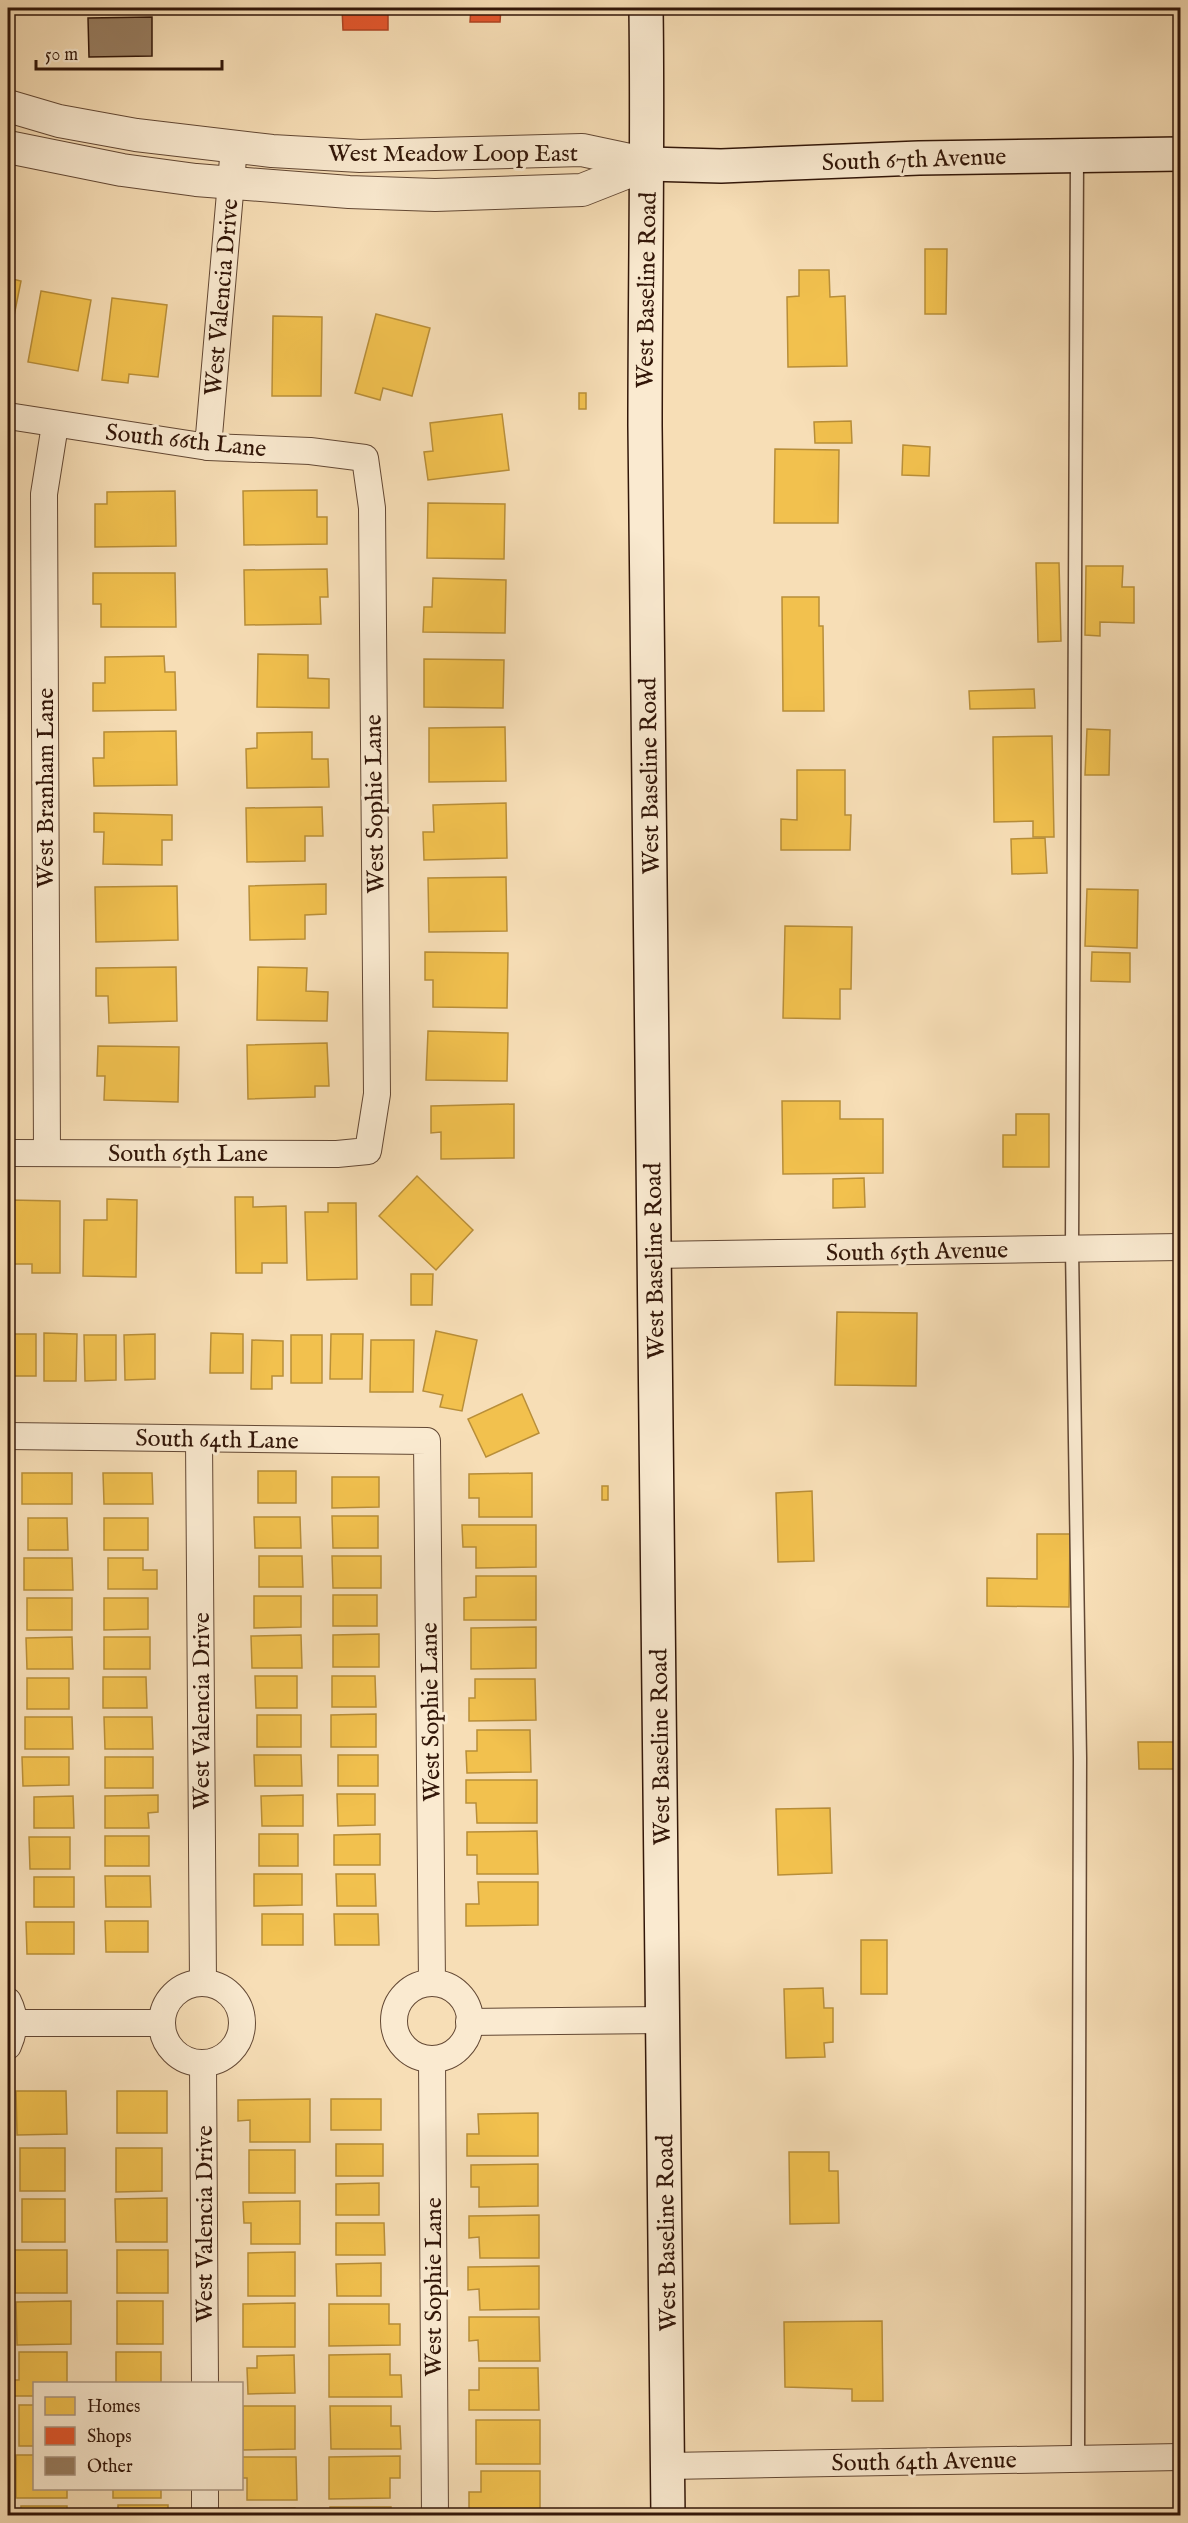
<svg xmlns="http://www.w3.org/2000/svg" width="1188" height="2523" font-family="'IM FELL English',serif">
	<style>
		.homes { fill: #f2c14e; stroke: #b88e39; stroke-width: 1.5 }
		.shops { fill: #e4572e; stroke: #af4423; stroke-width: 1.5 }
		.building { fill: #987e62; stroke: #321608; stroke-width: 1.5 }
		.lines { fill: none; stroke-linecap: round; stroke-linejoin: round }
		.service-casing { stroke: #634834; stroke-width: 15 }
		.minor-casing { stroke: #634834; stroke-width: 28 }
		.tertiary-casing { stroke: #634834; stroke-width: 34 }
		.secondary-casing { stroke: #321608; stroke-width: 36 }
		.service { stroke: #faead0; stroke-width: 12 }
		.minor { stroke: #faead0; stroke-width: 26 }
		.tertiary { stroke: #faead0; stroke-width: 32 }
		.secondary { stroke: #faead0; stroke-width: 33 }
		.labels { text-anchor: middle; stroke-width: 6; stroke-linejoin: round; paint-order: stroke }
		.street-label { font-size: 24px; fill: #321608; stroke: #faead0 }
	</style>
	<rect width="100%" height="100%" fill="#f7deb6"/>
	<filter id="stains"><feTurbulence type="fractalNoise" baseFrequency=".00333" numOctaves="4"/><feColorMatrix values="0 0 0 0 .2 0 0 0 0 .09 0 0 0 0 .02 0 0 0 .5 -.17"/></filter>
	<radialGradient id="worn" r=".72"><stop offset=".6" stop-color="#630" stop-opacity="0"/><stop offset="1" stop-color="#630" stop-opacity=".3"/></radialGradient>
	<g class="homes">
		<polygon points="925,249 947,249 946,314 925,314"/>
		<polygon points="799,270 829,270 830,297 845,296 847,366 788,367 787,297 799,296"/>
		<polygon points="8,278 21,281 8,346"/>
		<polygon points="41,291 91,300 78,371 28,362"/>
		<polygon points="112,298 167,305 158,377 129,374 128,383 102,380"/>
		<polygon points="376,314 430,328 412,396 383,388 380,400 355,393"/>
		<polygon points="273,316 322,317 321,396 272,396"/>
		<rect x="579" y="393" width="7" height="16"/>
		<polygon points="502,414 509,470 428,480 424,452 433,451 430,423"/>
		<polygon points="851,421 852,443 815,443 814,422"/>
		<polygon points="903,445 930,447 929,476 902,475"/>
		<polygon points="775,449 839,450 838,523 774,523"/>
		<polygon points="317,490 317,517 327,517 327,544 244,545 243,491"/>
		<polygon points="175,491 176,546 95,547 95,504 107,504 107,492"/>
		<polygon points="428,503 505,504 504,559 427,558"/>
		<polygon points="1036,563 1059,563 1061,641 1038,642"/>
		<polygon points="1086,566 1123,566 1122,587 1134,587 1134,623 1100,622 1100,636 1085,635"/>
		<polygon points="327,569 328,597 320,597 321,624 245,625 244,570"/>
		<polygon points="93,573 175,573 176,627 101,627 101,604 93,604"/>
		<polygon points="433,578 506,580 505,633 423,632 424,607 432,607"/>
		<polygon points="782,597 819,597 819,626 823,626 824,711 783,711"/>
		<polygon points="258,654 308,655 308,678 329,679 329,708 257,707"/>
		<polygon points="164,656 165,672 175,672 176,710 93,711 93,683 105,683 105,657"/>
		<polygon points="424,659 504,660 503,708 424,707"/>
		<polygon points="1034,689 1035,708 970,709 969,691"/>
		<polygon points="505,727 506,781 429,782 429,728"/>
		<polygon points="1087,729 1110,730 1109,775 1085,775"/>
		<polygon points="176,731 177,785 94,786 93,758 104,758 104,732"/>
		<polygon points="312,732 312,759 328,759 329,787 247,788 246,749 257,748 257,733"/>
		<polygon points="1052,736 1054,837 1033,837 1033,821 994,822 993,737"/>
		<polygon points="797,770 845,770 845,815 851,815 850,850 781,850 781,819 797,820"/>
		<polygon points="506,803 507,858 424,860 423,832 434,832 433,805"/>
		<polygon points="322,807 323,836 305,836 305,861 247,862 246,808"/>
		<polygon points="94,813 172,815 172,840 162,840 162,865 103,864 104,832 94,832"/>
		<polygon points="1045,838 1047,873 1012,874 1011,839"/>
		<polygon points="506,877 507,931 429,932 428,878"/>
		<polygon points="326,884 326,914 305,915 305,939 250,940 249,886"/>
		<polygon points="177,886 178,940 96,942 95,887"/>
		<polygon points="1087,889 1138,890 1137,948 1085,946"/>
		<polygon points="785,926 852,927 851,989 840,989 840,1019 783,1018"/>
		<polygon points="425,952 508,953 507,1008 433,1007 433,980 425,980"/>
		<polygon points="1092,952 1130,953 1130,982 1091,981"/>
		<polygon points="176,967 177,1021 109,1023 108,996 96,996 96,968"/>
		<polygon points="258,967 307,968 306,991 328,992 327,1021 257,1020"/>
		<polygon points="428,1031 508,1033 507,1081 426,1080"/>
		<polygon points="327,1043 329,1086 315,1086 315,1097 248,1099 247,1045"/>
		<polygon points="98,1046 179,1047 178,1102 104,1100 105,1076 97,1076"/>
		<polygon points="782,1101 840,1101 840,1119 883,1119 883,1173 783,1174"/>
		<polygon points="514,1104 514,1158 441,1159 441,1132 431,1133 431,1106"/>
		<polygon points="1016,1114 1049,1114 1049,1167 1003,1167 1003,1135 1016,1135"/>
		<polygon points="417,1176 473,1230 436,1270 379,1216"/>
		<polygon points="864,1178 865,1207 833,1208 833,1179"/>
		<polygon points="235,1197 253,1197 253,1207 286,1206 287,1263 262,1263 262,1273 236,1273"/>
		<polygon points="107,1199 137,1200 136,1277 83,1276 84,1220 107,1220"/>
		<polygon points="10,1200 60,1201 60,1273 32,1273 32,1264 10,1264"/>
		<polygon points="328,1203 356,1203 357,1279 307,1280 305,1212 328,1212"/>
		<polygon points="411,1274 433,1274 432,1305 411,1305"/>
		<polygon points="837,1312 917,1313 916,1386 835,1385"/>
		<polygon points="436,1331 477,1340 462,1411 440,1407 443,1395 423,1391"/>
		<polygon points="44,1333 77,1334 76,1381 44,1381"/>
		<polygon points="211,1333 243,1334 243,1373 210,1373"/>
		<rect x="8" y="1334" width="28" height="42"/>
		<polygon points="155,1334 155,1379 125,1380 124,1335"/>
		<polygon points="331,1334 363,1334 362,1379 330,1379"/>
		<polygon points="84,1335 116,1335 116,1380 85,1381"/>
		<rect x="291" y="1335" width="31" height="48"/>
		<polygon points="252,1340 283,1341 283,1376 272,1376 272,1389 251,1389"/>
		<polygon points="371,1340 414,1340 413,1392 370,1392"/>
		<polygon points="522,1394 539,1433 486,1457 468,1419"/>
		<rect x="258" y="1471" width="38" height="32"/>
		<rect x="22" y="1473" width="50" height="31"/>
		<polygon points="103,1473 152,1473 153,1504 104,1504"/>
		<polygon points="532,1473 532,1517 479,1517 479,1498 469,1498 469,1474"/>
		<polygon points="332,1477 379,1477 379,1507 332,1508"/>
		<rect x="602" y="1486" width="6" height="14"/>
		<polygon points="812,1491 814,1561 778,1562 776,1493"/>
		<polygon points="332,1516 378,1516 378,1548 333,1548"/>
		<polygon points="254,1517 300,1517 301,1548 255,1548"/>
		<polygon points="28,1518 67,1518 68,1550 28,1550"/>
		<rect x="104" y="1518" width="44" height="32"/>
		<polygon points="462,1525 536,1525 536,1567 476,1568 476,1547 463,1547"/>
		<polygon points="1037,1534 1070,1534 1069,1607 987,1606 987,1578 1037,1579"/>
		<polygon points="259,1556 302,1556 303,1587 259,1587"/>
		<polygon points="332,1556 381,1556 381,1588 333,1588"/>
		<polygon points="24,1558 72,1558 73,1590 24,1590"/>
		<polygon points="108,1558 143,1558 143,1570 157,1570 157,1589 108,1589"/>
		<polygon points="476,1576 536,1576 536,1620 464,1620 464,1598 476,1597"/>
		<rect x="333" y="1595" width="44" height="31"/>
		<polygon points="254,1596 301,1596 301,1627 254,1628"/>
		<rect x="27" y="1598" width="45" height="32"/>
		<polygon points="104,1598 148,1598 148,1629 104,1630"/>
		<polygon points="536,1627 536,1668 471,1669 471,1628"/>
		<polygon points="379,1634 379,1667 333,1667 333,1635"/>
		<polygon points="301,1635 302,1668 252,1668 251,1636"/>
		<polygon points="72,1637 73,1669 27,1669 26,1638"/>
		<rect x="104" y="1637" width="46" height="32"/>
		<polygon points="255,1676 297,1676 297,1708 256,1708"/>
		<polygon points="332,1676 375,1676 376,1707 332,1707"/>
		<polygon points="103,1677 146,1677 147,1708 103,1708"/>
		<rect x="27" y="1678" width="42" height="31"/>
		<polygon points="475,1679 535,1679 536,1720 469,1721 469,1698 475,1698"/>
		<polygon points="376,1714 376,1747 331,1747 331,1715"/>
		<rect x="257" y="1715" width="44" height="32"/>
		<polygon points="25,1717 72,1717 73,1749 25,1749"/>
		<polygon points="104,1717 152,1717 153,1749 105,1749"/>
		<polygon points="477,1730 530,1730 531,1772 467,1773 466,1751 477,1751"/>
		<polygon points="1138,1742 1179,1742 1180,1769 1139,1769"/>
		<polygon points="254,1755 301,1755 302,1786 255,1786"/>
		<rect x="338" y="1755" width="40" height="31"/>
		<polygon points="22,1757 69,1757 69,1785 23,1786"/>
		<rect x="105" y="1757" width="48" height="31"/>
		<polygon points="466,1780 537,1780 537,1823 477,1823 476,1803 466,1803"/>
		<polygon points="337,1794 375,1794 375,1825 338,1826"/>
		<polygon points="158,1795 158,1812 148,1813 149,1828 105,1828 105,1796"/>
		<polygon points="303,1795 303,1826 262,1826 261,1796"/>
		<polygon points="73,1796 74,1828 34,1828 34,1797"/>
		<polygon points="830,1808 832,1873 778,1875 776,1809"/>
		<polygon points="537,1831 538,1874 477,1874 477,1855 467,1855 467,1832"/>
		<rect x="259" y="1834" width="39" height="32"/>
		<polygon points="380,1834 380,1865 334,1865 334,1835"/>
		<rect x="105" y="1836" width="44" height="30"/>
		<polygon points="29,1837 70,1837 70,1869 30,1869"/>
		<polygon points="254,1874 302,1874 302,1905 254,1906"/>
		<polygon points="336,1874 375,1874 376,1906 337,1906"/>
		<polygon points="105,1876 150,1876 151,1907 106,1907"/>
		<rect x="34" y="1877" width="40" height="30"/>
		<polygon points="478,1882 538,1882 538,1925 466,1926 466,1904 479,1904"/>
		<rect x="262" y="1914" width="41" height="31"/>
		<polygon points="334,1914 378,1914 379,1945 335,1945"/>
		<polygon points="105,1921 148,1921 148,1952 106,1952"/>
		<polygon points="26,1922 74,1922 74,1954 27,1954"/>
		<rect x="861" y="1940" width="26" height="54"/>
		<polygon points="823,1988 824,2008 833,2008 833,2042 824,2043 825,2057 786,2058 784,1989"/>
		<polygon points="16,2091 66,2091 67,2134 17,2135"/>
		<rect x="117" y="2091" width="50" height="42"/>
		<polygon points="310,2099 310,2142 250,2142 250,2120 238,2121 238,2100"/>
		<rect x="331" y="2099" width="50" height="31"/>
		<polygon points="538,2113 538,2156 467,2156 467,2134 479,2134 478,2114"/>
		<rect x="336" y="2144" width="47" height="32"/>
		<rect x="20" y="2148" width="45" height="43"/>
		<polygon points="116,2148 162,2148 162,2191 116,2192"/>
		<rect x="249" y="2150" width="46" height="43"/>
		<polygon points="789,2152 829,2152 829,2171 838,2171 839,2223 790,2224"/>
		<polygon points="538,2164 538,2206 479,2207 479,2187 471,2187 471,2165"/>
		<polygon points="379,2183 379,2215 336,2215 336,2184"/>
		<polygon points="167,2198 167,2242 116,2242 115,2199"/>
		<rect x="22" y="2199" width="43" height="43"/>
		<polygon points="300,2201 300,2244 251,2244 251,2223 244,2223 243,2202"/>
		<polygon points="539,2215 539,2258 480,2258 479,2237 469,2238 469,2216"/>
		<polygon points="336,2223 384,2223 385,2255 336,2255"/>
		<rect x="15" y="2250" width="52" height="43"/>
		<rect x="117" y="2250" width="51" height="43"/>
		<polygon points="295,2252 295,2296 248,2296 248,2253"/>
		<polygon points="381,2263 381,2296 337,2296 336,2264"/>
		<polygon points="539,2266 539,2309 480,2310 479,2289 468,2290 468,2267"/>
		<polygon points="71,2301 71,2344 17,2345 16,2302"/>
		<rect x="117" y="2301" width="46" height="43"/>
		<polygon points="295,2303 295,2347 243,2347 243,2304"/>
		<polygon points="329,2304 389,2304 389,2324 400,2324 400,2345 329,2346"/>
		<polygon points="469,2317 539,2317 540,2361 479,2361 478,2340 469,2341"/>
		<polygon points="882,2321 883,2401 852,2401 852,2389 785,2387 784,2322"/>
		<polygon points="19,2352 67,2352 67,2384 34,2384 34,2396 12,2396 11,2380 19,2380"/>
		<rect x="116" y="2352" width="45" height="32"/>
		<polygon points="390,2354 390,2375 401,2375 402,2397 329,2397 329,2355"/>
		<polygon points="294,2355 295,2393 248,2394 247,2368 257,2368 257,2356"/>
		<polygon points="479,2368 538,2368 539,2410 469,2410 469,2390 479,2390"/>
		<rect x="19" y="2405" width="15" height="41"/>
		<polygon points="243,2406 295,2406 295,2449 243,2450"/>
		<polygon points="330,2406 391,2406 391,2426 400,2426 401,2449 331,2449"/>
		<rect x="476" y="2420" width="64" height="44"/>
		<polygon points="16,2455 34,2455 34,2488 67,2488 67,2498 16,2498"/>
		<polygon points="400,2456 400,2478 390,2478 390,2498 329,2499 329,2457"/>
		<polygon points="242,2457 296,2457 297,2500 247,2500 247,2478 242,2478"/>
		<polygon points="481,2471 540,2471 540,2514 469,2514 469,2492 481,2492"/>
		<rect x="113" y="2488" width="48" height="10"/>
		<rect x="118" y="2505" width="50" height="11"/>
		<rect x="21" y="2506" width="46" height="10"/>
		<rect x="330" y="2507" width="61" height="9"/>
		<polygon points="295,2508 295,2516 244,2516 244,2509"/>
	</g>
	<g class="shops">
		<polygon points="342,8 388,8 388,30 343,30"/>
		<polygon points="471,8 501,8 500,22 470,22"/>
	</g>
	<polygon class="building" points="152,17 152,56 89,57 88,18"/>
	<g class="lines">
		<g class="service-casing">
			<polyline id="service" points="1077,157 1072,1249 1080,1758 1078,2459"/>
		</g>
		<g class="minor-casing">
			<g id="minor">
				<polyline points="8,416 208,447 310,451 365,458 372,508 377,1094 368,1151 337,1154 8,1153"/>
				<polyline points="208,447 234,147"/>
				<polyline points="47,1153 44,494 55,425"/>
				<polyline points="653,1255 1180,1247"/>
				<polyline points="8,1436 427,1441 432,1983"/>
				<polyline points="199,1439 203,1983"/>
				<circle cx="202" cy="2023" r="40"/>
				<circle cx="432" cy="2021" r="38"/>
				<path d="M8 2001C16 2017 15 2030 8 2046"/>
				<polyline points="469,2022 664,2020"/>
				<polyline points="14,2023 162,2023"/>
				<polyline points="432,2059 435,2516"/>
				<polyline points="203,2064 205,2384"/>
				<polyline points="668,2466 1180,2457"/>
				<polyline points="205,2488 205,2516"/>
			</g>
		</g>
		<g class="tertiary-casing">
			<g id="tertiary">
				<polyline points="8,106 59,121 136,135 272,151 360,156 582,150 648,164"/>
				<polyline points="8,147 122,170 196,180 349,192 435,195 582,190 648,164"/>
			</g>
		</g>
		<g class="secondary-casing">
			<g id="secondary">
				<path d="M646 8C648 147 645 286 645 426L668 2516"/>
				<polyline points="648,164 721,166 919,158 1180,154"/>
			</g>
		</g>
		<use href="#service" class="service"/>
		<use href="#minor" class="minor"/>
		<use href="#tertiary" class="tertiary"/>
		<use href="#secondary" class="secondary"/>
	</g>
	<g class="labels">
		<g class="street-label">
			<text x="453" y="161">West Meadow Loop East</text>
			<text transform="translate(914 159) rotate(-2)" y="8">South 67th Avenue</text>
			<text transform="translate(646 290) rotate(-89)" y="8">West Baseline Road</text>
			<text transform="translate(221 297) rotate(-85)" y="8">West Valencia Drive</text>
			<text transform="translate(186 440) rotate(6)" y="8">South 66th Lane</text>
			<text transform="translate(649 776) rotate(-91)" y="8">West Baseline Road</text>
			<text transform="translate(45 788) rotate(-90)" y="8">West Branham Lane</text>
			<text transform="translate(374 804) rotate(-91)" y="8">West Sophie Lane</text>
			<text x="188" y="1161">South 65th Lane</text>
			<text transform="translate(917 1251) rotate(-1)" y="8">South 65th Avenue</text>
			<text transform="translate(654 1261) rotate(-91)" y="8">West Baseline Road</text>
			<text transform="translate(217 1439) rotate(1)" y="8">South 64th Lane</text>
			<text transform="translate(201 1711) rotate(-90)" y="8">West Valencia Drive</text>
			<text transform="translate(430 1712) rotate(-91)" y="8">West Sophie Lane</text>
			<text transform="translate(660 1747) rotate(-91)" y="8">West Baseline Road</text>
			<text transform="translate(204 2224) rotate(-90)" y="8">West Valencia Drive</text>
			<text transform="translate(666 2233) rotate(-91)" y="8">West Baseline Road</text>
			<text transform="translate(433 2287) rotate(-90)" y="8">West Sophie Lane</text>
			<text transform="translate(924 2461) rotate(-1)" y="8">South 64th Avenue</text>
		</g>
	</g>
	<rect width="1188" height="2523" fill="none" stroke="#f7deb6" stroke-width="30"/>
	<rect x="9" y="9" width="1170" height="2505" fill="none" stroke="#321608" stroke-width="3"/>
	<rect x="15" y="15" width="1158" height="2493" fill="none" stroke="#321608" stroke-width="1.5"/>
	<rect x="33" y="2382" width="210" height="108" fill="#faead0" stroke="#aa9580" stroke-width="1.5"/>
	<rect x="45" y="2397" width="30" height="18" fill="#f2c14e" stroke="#aa9580" stroke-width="1.5"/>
	<text x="87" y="2412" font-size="18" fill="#321608">Homes</text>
	<rect x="45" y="2427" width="30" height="18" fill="#e4572e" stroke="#aa9580" stroke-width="1.5"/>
	<text x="87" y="2442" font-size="18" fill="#321608">Shops</text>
	<rect x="45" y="2457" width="30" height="18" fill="#987e62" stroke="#aa9580" stroke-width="1.5"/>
	<text x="87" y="2472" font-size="18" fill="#321608">Other</text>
	<path d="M36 60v9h186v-9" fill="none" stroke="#321608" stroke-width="3"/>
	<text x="45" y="60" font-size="18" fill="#321608" stroke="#faead0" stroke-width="4.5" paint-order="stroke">50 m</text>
	<rect width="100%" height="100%" filter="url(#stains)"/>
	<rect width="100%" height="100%" fill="url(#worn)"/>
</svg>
